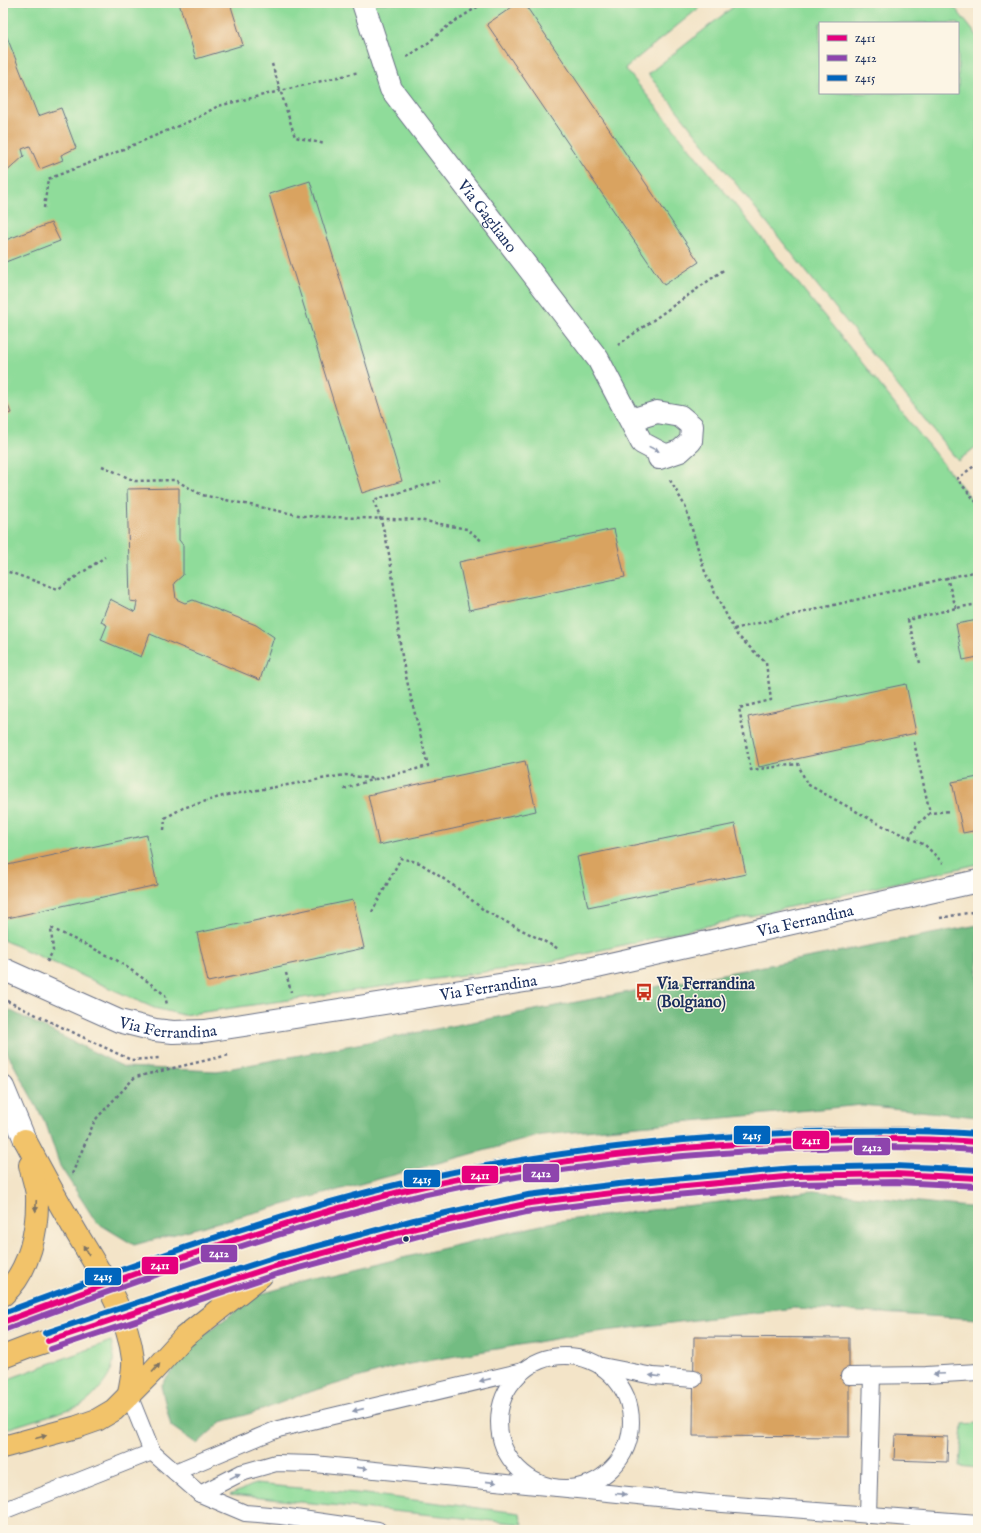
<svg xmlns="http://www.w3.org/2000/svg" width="981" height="1533" font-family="'IM FELL English',serif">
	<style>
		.green { fill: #8fdc9a; stroke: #55867c; fill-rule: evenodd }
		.forest { fill: #73bc82; stroke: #477670 }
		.building { fill: #d9a360 }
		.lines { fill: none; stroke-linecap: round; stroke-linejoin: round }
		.service-casing { stroke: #676e83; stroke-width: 18 }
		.minor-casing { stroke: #676e83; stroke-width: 24 }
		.tertiary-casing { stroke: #676e83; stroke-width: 24 }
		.primary-casing { stroke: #676e83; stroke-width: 24 }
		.path { stroke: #676e83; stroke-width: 2.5; stroke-dasharray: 3 3; stroke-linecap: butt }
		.service { stroke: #fff; stroke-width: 16 }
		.minor { stroke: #fff; stroke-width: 22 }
		.tertiary { stroke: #fff; stroke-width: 22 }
		.primary { stroke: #f2c36a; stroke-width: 22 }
		.bus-1-casing { stroke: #fcf5e5; stroke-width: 9 }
		.bus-2-casing { stroke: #fcf5e5; stroke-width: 9 }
		.bus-3-casing { stroke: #fcf5e5; stroke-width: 9 }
		.bus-1 { stroke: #e5007d; stroke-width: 6 }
		.bus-2 { stroke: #8e44ad; stroke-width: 6 }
		.bus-3 { stroke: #0065bd; stroke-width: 6 }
		.oneway { fill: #8d97ae }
		.oneway2 { fill: #7c7263 }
		.bus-dot { fill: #1b2f5e; stroke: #fcf5e5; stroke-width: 1.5 }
		.labels { text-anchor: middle; stroke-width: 3; stroke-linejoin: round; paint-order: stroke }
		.street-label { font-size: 16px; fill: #1b2f5e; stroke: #fcf5e5 }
		.poi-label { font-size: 16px; font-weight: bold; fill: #1b2f5e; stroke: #fcf5e5; text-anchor: start }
		.line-badge { stroke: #fcf5e5; stroke-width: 1.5 }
		.badge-label { font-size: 11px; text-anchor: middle; font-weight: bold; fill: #fff }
	</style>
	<rect width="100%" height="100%" fill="#fcf5e5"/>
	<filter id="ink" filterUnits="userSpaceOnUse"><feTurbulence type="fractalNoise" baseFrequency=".025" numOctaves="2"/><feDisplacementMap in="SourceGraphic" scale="8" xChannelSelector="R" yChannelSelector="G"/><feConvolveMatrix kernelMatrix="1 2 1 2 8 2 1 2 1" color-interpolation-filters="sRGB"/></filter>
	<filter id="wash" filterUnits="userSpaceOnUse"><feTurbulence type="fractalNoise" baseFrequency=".012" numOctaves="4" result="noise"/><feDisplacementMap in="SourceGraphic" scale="16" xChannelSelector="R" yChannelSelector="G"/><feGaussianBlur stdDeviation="0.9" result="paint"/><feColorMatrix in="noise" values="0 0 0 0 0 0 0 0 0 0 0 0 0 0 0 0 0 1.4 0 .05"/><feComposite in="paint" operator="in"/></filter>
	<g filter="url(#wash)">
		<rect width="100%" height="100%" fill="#f3e4c8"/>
		<g class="green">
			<polygon points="3,3 705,3 625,68 978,507 978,864 540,964 183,1015 154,1008 3,940"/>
			<path d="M738 3H951L978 37V445L958 461 648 74ZM820 23H958V93H820Z"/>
			<path d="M111 1341C116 1362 113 1373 99 1389 94 1396 88 1401 80 1406L3 1430V1381Z"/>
			<polygon points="978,1423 978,1468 960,1466 963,1424"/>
			<polygon points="255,1484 366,1494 519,1513 523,1524 230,1495"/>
		</g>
		<g class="forest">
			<polygon points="978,925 978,1117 862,1105 542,1135 134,1245 96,1222 60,1166 46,1124 3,1045 3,1007 124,1067 217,1071"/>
			<polygon points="813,1191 978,1208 978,1319 794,1308 589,1333 398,1366 306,1393 262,1410 221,1422 197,1444 171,1426 161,1386 189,1346 257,1295 314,1279 558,1221"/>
		</g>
		<g id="blocks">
			<g class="building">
				<polygon points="179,3 230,3 243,45 196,59"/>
				<polygon points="518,3 524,3 699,262 664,285 487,24"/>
				<polygon points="3,27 38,116 61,108 76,148 61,155 63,160 40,169 30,146 22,149 24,156 3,175"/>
				<polygon points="310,181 402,481 362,493 269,194"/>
				<polygon points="51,223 60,241 3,263 3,241"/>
				<polygon points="3,393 11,413 3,416"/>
				<polygon points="179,488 179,540 183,545 183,575 174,583 176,599 185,603 193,600 256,625 274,637 260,680 150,634 141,657 101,640 107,625 101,622 110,599 135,612 137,602 130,601 127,489"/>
				<polygon points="614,529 625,577 469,610 459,562"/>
				<polygon points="978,620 978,657 963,660 956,624"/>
				<polygon points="906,684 916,733 759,767 748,717"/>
				<polygon points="525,761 536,811 379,845 368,795"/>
				<polygon points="978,777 978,830 963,833 952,782"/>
				<polygon points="735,824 746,874 588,907 577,857"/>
				<polygon points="147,835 157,885 3,919 3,866"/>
				<polygon points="353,900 364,948 208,982 197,933"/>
				<polygon points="694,1337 849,1338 849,1437 693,1436"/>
				<polygon points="895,1435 948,1437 947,1462 894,1460"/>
				<polygon points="271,1526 272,1530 242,1530 242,1529"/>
			</g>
		</g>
	</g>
	<g filter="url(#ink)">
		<use href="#blocks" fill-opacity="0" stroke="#676e83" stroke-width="1"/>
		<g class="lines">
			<g class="service-casing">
				<g id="service">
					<circle cx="565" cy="1422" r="66"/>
					<polyline points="602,1366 653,1376 694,1379"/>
					<polyline points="849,1376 926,1375 978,1372"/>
					<polyline points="152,1452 200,1494 245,1513 281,1516 378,1530"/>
					<polyline points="175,1472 278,1429 523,1371"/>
					<polyline points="200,1494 241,1473 276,1463 314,1464 709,1503 978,1523"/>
					<polyline points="3,1511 152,1452 129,1395"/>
					<polyline points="868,1515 872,1376"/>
				</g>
			</g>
			<g class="minor-casing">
				<g id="minor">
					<path id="s1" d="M363 3 391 89 598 359 642 443 661 453 659 458 680 451 691 441 692 426 680 416 657 412 631 420"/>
					<path id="s2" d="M3 969 119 1021 155 1030 173 1032 205 1031 557 976 978 881"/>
				</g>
			</g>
			<g class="tertiary-casing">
				<polyline id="tertiary" points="3,1087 25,1140"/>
			</g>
			<g class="primary-casing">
				<g id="primary">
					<path d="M25 1140C39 1166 53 1193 68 1218 93 1263 127 1307 133 1359 134 1370 130 1384 129 1395"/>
					<path d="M3 1295C30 1271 38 1230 37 1195 36 1186 32 1175 30 1165"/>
					<path d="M3 1322C150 1267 304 1211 458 1179 519 1167 580 1159 642 1152 722 1144 802 1137 883 1138 914 1138 946 1140 978 1142"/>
					<polyline points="3,1357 29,1347 275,1266 416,1228 530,1203 620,1192 795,1176 895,1174 978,1178"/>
					<polyline points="3,1447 77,1427 97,1420 114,1410 153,1371 184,1337 261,1276"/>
				</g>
			</g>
			<g class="path">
				<polyline points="407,57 428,43 449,25 482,4"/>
				<polyline points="272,64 295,137 325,144"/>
				<polyline points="44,208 48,179 105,157 197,118 218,106 359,72"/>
				<polyline points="618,345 725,269"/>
				<polyline points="978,463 957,479 978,504"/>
				<polyline points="102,466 135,481 175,480 202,495 303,516 419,520 467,529 483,542"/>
				<polyline points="670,480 685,506 705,572 715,593 737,635 766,663 771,700 739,708 751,770 798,764 807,784 879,824 925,845 943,863"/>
				<polyline points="3,570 58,589 105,557"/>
				<polyline points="956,608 947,578 978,571"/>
				<polyline points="734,629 951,577"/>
				<polyline points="920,663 908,620 956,608 978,604"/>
				<polyline points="914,742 930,813"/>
				<polyline points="344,789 374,779"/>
				<path d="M164 830 165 818 183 808 223 796 345 775 376 779 428 766C420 732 410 697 403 662 393 608 396 551 373 500L440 481"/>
				<polyline points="909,838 917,825 930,813 950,811"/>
				<polyline points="372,912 401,858 420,863 457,888 485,911 559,949"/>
				<polyline points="940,918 978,911"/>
				<polyline points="47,962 53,951 51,928 115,959 147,981 165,995 167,1005"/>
				<polyline points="286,973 291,992"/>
				<polyline points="7,1001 131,1060 159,1058"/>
				<polyline points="72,1174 95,1120 135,1077 229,1055"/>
			</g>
			<use href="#service" class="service"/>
			<use href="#minor" class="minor"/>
			<use href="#tertiary" class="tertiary"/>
			<use href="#primary" class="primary"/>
			<g class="bus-1-casing">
				<g id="bus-1">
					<path d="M3 1322C133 1274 264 1226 399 1192 485 1171 574 1159 662 1150 767 1140 872 1135 978 1142"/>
					<polyline points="48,1341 275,1266 416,1228 530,1203 620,1192 795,1176 895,1174 978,1178"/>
				</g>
			</g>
			<g class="bus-2-casing">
				<g id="bus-2">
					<path d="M6 1329C136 1281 266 1234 401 1200 486 1179 575 1167 662 1158 768 1148 872 1143 978 1150"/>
					<polyline points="51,1349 277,1274 418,1236 531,1211 621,1200 795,1184 895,1182 978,1186"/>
				</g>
			</g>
			<g class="bus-3-casing">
				<g id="bus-3">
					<path d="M3 1313C133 1265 264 1217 399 1184 486 1163 574 1151 662 1142 767 1132 872 1127 978 1134"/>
					<polyline points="45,1333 273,1258 414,1220 528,1195 619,1184 794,1168 895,1166 978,1170"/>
				</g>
			</g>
			<use href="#bus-1" class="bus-1"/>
			<use href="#bus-2" class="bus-2"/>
			<use href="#bus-3" class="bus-3"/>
		</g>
		<defs><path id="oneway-solid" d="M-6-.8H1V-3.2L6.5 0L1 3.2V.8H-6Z"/></defs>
		<g class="oneway">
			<use href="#oneway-solid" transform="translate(654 449) rotate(26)"/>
			<use href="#oneway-solid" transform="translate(939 1374) rotate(177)"/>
			<use href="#oneway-solid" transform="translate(655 1376) rotate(-173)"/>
			<use href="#oneway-solid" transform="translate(485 1380) rotate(167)"/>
			<use href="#oneway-solid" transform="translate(358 1410) rotate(167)"/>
			<use href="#oneway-solid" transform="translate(362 1468) rotate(6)"/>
			<use href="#oneway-solid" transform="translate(235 1476) rotate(-27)"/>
			<use href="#oneway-solid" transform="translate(491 1482) rotate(6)"/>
			<use href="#oneway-solid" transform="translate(621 1494) rotate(5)"/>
		</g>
		<g class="oneway2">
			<use href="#oneway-solid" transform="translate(36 1206) rotate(93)"/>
			<use href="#oneway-solid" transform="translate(86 1250) rotate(-121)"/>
			<use href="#oneway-solid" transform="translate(156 1368) rotate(-48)"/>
			<use href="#oneway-solid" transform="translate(41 1437) rotate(-15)"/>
		</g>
	</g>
	<defs>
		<g id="bus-bare" transform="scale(1.38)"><path d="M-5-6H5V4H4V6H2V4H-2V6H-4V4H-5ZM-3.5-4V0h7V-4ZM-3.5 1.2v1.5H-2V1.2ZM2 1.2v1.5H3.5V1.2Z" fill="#c8321e" stroke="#fcf5e5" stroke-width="2.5" paint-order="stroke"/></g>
	</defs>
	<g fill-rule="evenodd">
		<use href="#bus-bare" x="644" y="992"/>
	</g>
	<circle class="bus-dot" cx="406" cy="1239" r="3.5"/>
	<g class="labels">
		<g class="street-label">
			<text dy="6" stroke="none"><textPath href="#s1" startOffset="250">Via Gagliano</textPath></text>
			<text dy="6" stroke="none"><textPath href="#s2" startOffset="825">Via Ferrandina</textPath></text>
			<text dy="6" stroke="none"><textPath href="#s2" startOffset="501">Via Ferrandina</textPath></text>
			<text dy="6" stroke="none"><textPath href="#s2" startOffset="177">Via Ferrandina</textPath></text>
		</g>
		<g class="poi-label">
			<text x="657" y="989">Via Ferrandina<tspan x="657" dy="18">(Bolgiano)</tspan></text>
		</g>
	</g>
	<g class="line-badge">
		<rect x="733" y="1125" width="38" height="20" rx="4" fill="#0065bd"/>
		<rect x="792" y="1130" width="38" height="20" rx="4" fill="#e5007d"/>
		<rect x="853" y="1137" width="38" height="19" rx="4" fill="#8e44ad"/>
		<rect x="522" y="1163" width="38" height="20" rx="4" fill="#8e44ad"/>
		<rect x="461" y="1165" width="38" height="19" rx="4" fill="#e5007d"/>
		<rect x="403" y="1169" width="38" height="19" rx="4" fill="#0065bd"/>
		<rect x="200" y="1244" width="38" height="19" rx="4" fill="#8e44ad"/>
		<rect x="141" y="1256" width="38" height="19" rx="4" fill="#e5007d"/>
		<rect x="84" y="1267" width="38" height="19" rx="4" fill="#0065bd"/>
	</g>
	<g class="badge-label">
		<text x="752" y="1139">z415</text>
		<text x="811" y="1144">z411</text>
		<text x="872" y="1151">z412</text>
		<text x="541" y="1177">z412</text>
		<text x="480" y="1179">z411</text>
		<text x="422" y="1183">z415</text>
		<text x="219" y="1257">z412</text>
		<text x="160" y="1269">z411</text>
		<text x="103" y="1280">z415</text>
	</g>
	<rect width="981" height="1533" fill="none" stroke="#fcf5e5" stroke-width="16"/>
	<rect x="819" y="22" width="140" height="72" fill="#fcf5e5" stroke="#a2a6af"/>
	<rect x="827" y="35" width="20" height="6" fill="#e5007d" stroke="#a2a6af"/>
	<text x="855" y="42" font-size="12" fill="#1b2f5e">z411</text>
	<rect x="827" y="55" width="20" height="6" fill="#8e44ad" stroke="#a2a6af"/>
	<text x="855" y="62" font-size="12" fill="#1b2f5e">z412</text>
	<rect x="827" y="75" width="20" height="6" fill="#0065bd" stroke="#a2a6af"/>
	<text x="855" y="82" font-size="12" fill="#1b2f5e">z415</text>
</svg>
